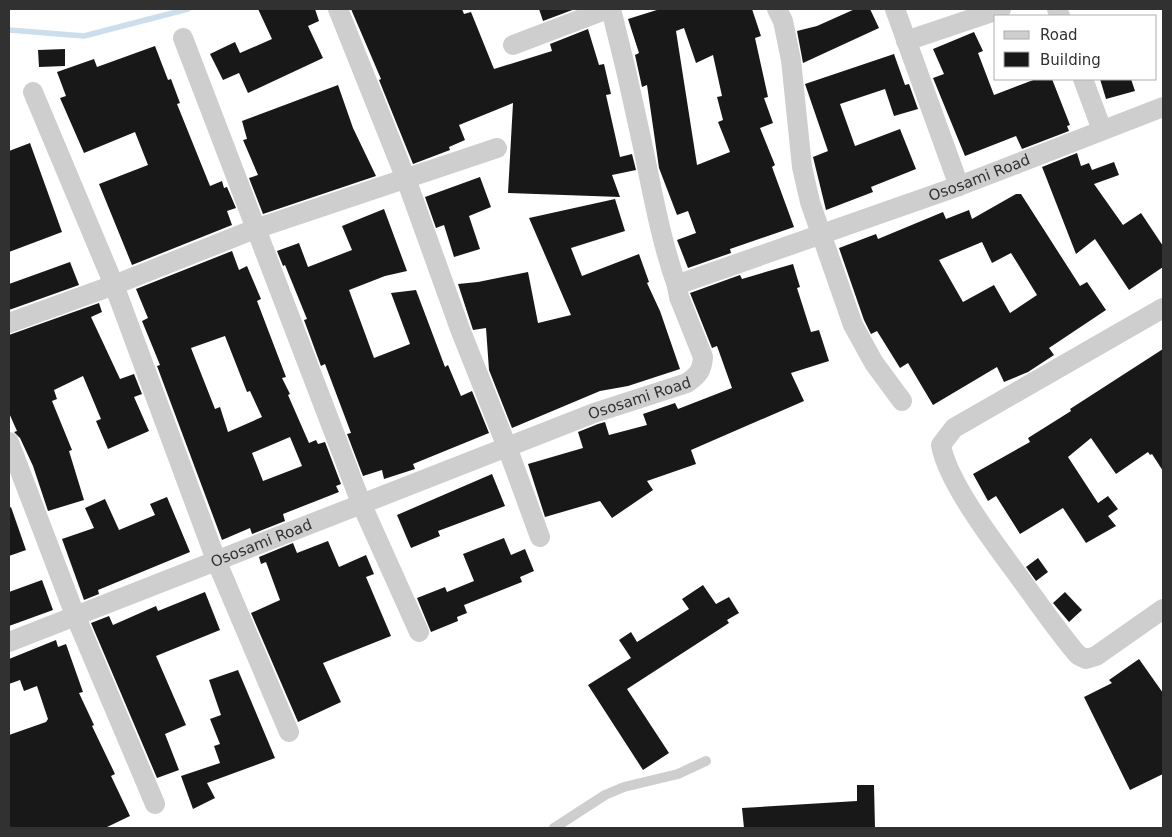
<svg xmlns="http://www.w3.org/2000/svg" width="1172" height="837" font-family="'DejaVu Sans',sans-serif">
	<style>
		.lines { fill: none; stroke-linecap: round; stroke-linejoin: round }
		.stream { stroke: #cbdeee; stroke-width: 5.5 }
		.building { fill: #181818; fill-rule: evenodd }
		.lane { stroke: #cecece; stroke-width: 10 }
		.street { stroke: #cecece; stroke-width: 20 }
		.labels { text-anchor: middle; stroke-width: 5; stroke-linejoin: round; paint-order: stroke }
		.street-label { font-size: 15px; fill: #313131; stroke: #fff }
	</style>
	<rect width="100%" height="100%" fill="#fff"/>
	<g class="lines">
		<polyline class="stream" points="9,30 84,36 188,9"/>
	</g>
	<g class="building">
		<polygon points="258,9 315,9 319,21 308,26 323,58 248,93 239,73 223,80 210,54 235,42 240,53 272,39"/>
		<polygon points="351,9 462,9 464,14 471,12 494,69 552,51 550,44 588,29 599,65 604,64 611,94 606,95 620,157 632,154 636,170 612,175 620,197 508,193 513,103 459,125 465,140 449,147 450,150 413,164 379,80 381,79"/>
		<polygon points="539,9 575,9 543,21"/>
		<path d="M660 9H752L761 36 755 38 768 97 764 98 773 123 760 128 775 165 772 167 794 227 730 249 731 253 688 268 677 240 696 233 688 211 677 215 659 168 647 85 642 87 635 55 639 53 628 19ZM684 28 696 63 713 55 722 96 717 97 723 120 718 122 730 152 697 165 676 31Z"/>
		<polygon points="855,9 870,9 879,28 803,63 797,31 817,26"/>
		<polygon points="974,32 983,51 978,53 994,95 1036,79 1052,79 1070,125 1067,126 1069,131 1022,149 1016,136 965,156 933,78 944,74 933,49"/>
		<polygon points="155,46 168,80 171,79 180,103 177,104 210,186 222,181 224,188 227,187 236,208 227,211 232,225 132,265 99,184 148,165 135,132 84,153 60,98 66,96 57,72 94,59 97,67"/>
		<polygon points="65,49 65,66 39,67 38,50"/>
		<polygon points="894,54 905,85 909,84 918,109 894,116 885,89 840,104 855,146 900,129 916,169 871,187 873,192 826,210 813,157 828,151 805,84"/>
		<polygon points="1100,79 1131,79 1135,91 1106,99"/>
		<polygon points="338,85 353,128 376,176 263,214 249,178 258,175 243,140 247,139 242,121"/>
		<polygon points="30,143 62,232 9,252 9,151"/>
		<polygon points="1077,153 1081,166 1089,163 1092,170 1114,162 1119,175 1094,184 1123,225 1141,213 1163,246 1163,267 1129,290 1095,239 1076,254 1046,177 1042,167"/>
		<polygon points="480,177 491,207 469,216 480,249 454,257 444,225 436,228 425,197"/>
		<path d="M1016 194H1021L1080 286 1087 282 1106 310 1049 348 1054 355 1028 372 1004 382 997 367 933 405 908 363 900 368 877 331 871 334 864 320 839 248 876 234 878 239 943 212 946 219 969 210 972 219ZM982 242 992 263 1011 253 1037 295 1010 313 994 285 963 302 939 260Z"/>
		<polygon points="615,199 625,231 571,248 582,276 639,254 649,282 647,283 660,311 680,369 628,386 600,391 512,428 489,370 486,328 473,330 458,284 478,282 528,272 538,323 571,315 529,218"/>
		<polygon points="384,209 407,271 385,276 349,290 374,358 410,344 391,293 416,290 445,367 448,365 461,396 472,391 489,433 413,464 415,469 384,479 382,470 363,476 347,434 351,433 325,364 321,366 304,320 307,319 285,265 283,266 277,251 299,243 308,267 352,250 342,226"/>
		<path d="M232 251 239 270 247 266 261 299 257 301 286 377 282 378 290 394 288 395 309 443 316 440 318 444 325 442 341 484 336 486 339 492 283 514 285 521 252 534 250 528 222 540 157 366 160 365 142 321 148 318 136 289ZM225 336 247 392 250 391 262 417 228 432 220 407 215 409 191 348ZM290 437 302 466 263 481 252 453Z"/>
		<polygon points="70,262 79,285 9,310 9,284"/>
		<polygon points="793,264 800,287 797,288 811,332 819,330 829,361 791,373 804,401 691,450 696,464 647,481 653,490 612,518 600,501 545,517 528,464 583,448 578,432 598,424 605,422 609,435 647,425 643,414 675,403 678,409 732,388 717,346 712,348 690,293 740,275 742,279"/>
		<polygon points="99,303 102,312 91,317 120,379 134,374 142,394 134,397 149,431 108,449 96,421 101,419 83,376 54,390 57,399 52,401 72,450 69,451 84,500 48,511 33,466 20,438 14,432 17,431 9,413 9,335"/>
		<polygon points="1163,349 1163,471 1152,454 1150,455 1148,452 1116,474 1091,438 1068,457 1098,503 1108,496 1118,509 1108,516 1116,526 1086,543 1063,508 1020,534 996,496 988,501 973,474 1030,442 1028,438 1071,411 1070,409"/>
		<polygon points="492,474 505,506 438,531 440,536 411,548 397,515"/>
		<polygon points="167,497 190,552 98,590 99,594 84,600 62,539 94,528 85,508 105,499 119,530 155,515 150,504"/>
		<polygon points="11,507 26,550 9,556 9,508"/>
		<polygon points="504,538 511,555 525,549 534,571 520,577 522,582 464,605 467,613 457,617 458,621 431,632 417,598 445,587 447,592 474,581 463,554"/>
		<polygon points="328,541 339,567 366,555 374,574 366,577 391,636 323,663 341,702 298,722 251,613 280,600 266,562 261,564 259,557 293,543 297,553"/>
		<polygon points="1038,558 1048,572 1036,581 1026,567"/>
		<polygon points="42,580 53,610 9,626 9,592"/>
		<polygon points="703,585 716,604 729,597 739,613 727,620 729,623 627,689 669,753 643,770 588,685 631,658 619,640 631,632 637,642 689,609 682,599"/>
		<polygon points="205,592 220,630 156,656 186,725 165,734 179,770 157,778 91,623 109,616 113,625 156,606 158,611"/>
		<polygon points="1065,592 1082,610 1069,622 1053,603"/>
		<polygon points="56,640 58,647 66,644 83,692 79,693 94,725 92,726 115,774 111,776 130,816 105,828 9,828 9,735 46,722 48,719 37,686 24,691 20,680 9,684 9,659"/>
		<polygon points="1139,659 1163,693 1163,774 1130,790 1084,697 1112,683 1109,680"/>
		<polygon points="238,670 275,758 207,783 215,798 193,809 181,776 220,763 214,746 220,744 210,719 221,715 209,680"/>
		<polygon points="857,785 874,785 875,828 744,828 742,808 857,801"/>
	</g>
	<g class="lines">
		<polyline class="lane" points="554,828 605,795 624,787 678,774 706,761"/>
		<g class="street">
			<polyline points="338,9 406,179 460,329 507,447 540,537"/>
			<path d="M611 9C622 52 632 95 641 138 652 189 660 238 677 286"/>
			<polyline points="777,9 783,21 791,60 802,167 810,202 853,325 874,363 902,401"/>
			<polyline points="895,9 959,186"/>
			<polyline points="1057,9 1060,16"/>
			<polyline points="183,38 361,503 419,632"/>
			<polyline points="906,41 1001,9"/>
			<polyline points="513,45 608,9"/>
			<polyline points="1083,79 1102,130"/>
			<polyline points="33,92 114,285 216,560 289,732"/>
			<path d="M1163 308 954 428 941 445C948 485 1000 550 1025 585 1042 608 1059 633 1078 655L1086 659 1096 656 1163 609"/>
			<polyline points="9,323 114,285 255,229 497,148"/>
			<polyline points="9,442 75,615 155,804"/>
			<path id="s1" d="M9 642 594 413 687 383C698 375 702 371 703 357L679 297 677 286 682 283 959 186 1163 107"/>
		</g>
	</g>
	<g class="labels">
		<g class="street-label">
			<text dy="5" stroke="none"><textPath href="#s1" startOffset="1155">Ososami Road</textPath></text>
			<text dy="5" stroke="none"><textPath href="#s1" startOffset="676">Ososami Road</textPath></text>
			<text dy="5" stroke="none"><textPath href="#s1" startOffset="271">Ososami Road</textPath></text>
		</g>
	</g>
	<rect width="1172" height="837" fill="none" stroke="#313131" stroke-width="20"/>
	<rect x="994" y="15" width="162" height="65" fill="#ffffff" stroke="#adadad"/>
	<rect x="1004" y="31" width="25" height="8" fill="#cecece" stroke="#adadad"/>
	<text x="1040" y="40" font-size="15" fill="#313131">Road</text>
	<rect x="1004" y="52" width="25" height="15" fill="#181818" stroke="#adadad"/>
	<text x="1040" y="65" font-size="15" fill="#313131">Building</text>
</svg>
